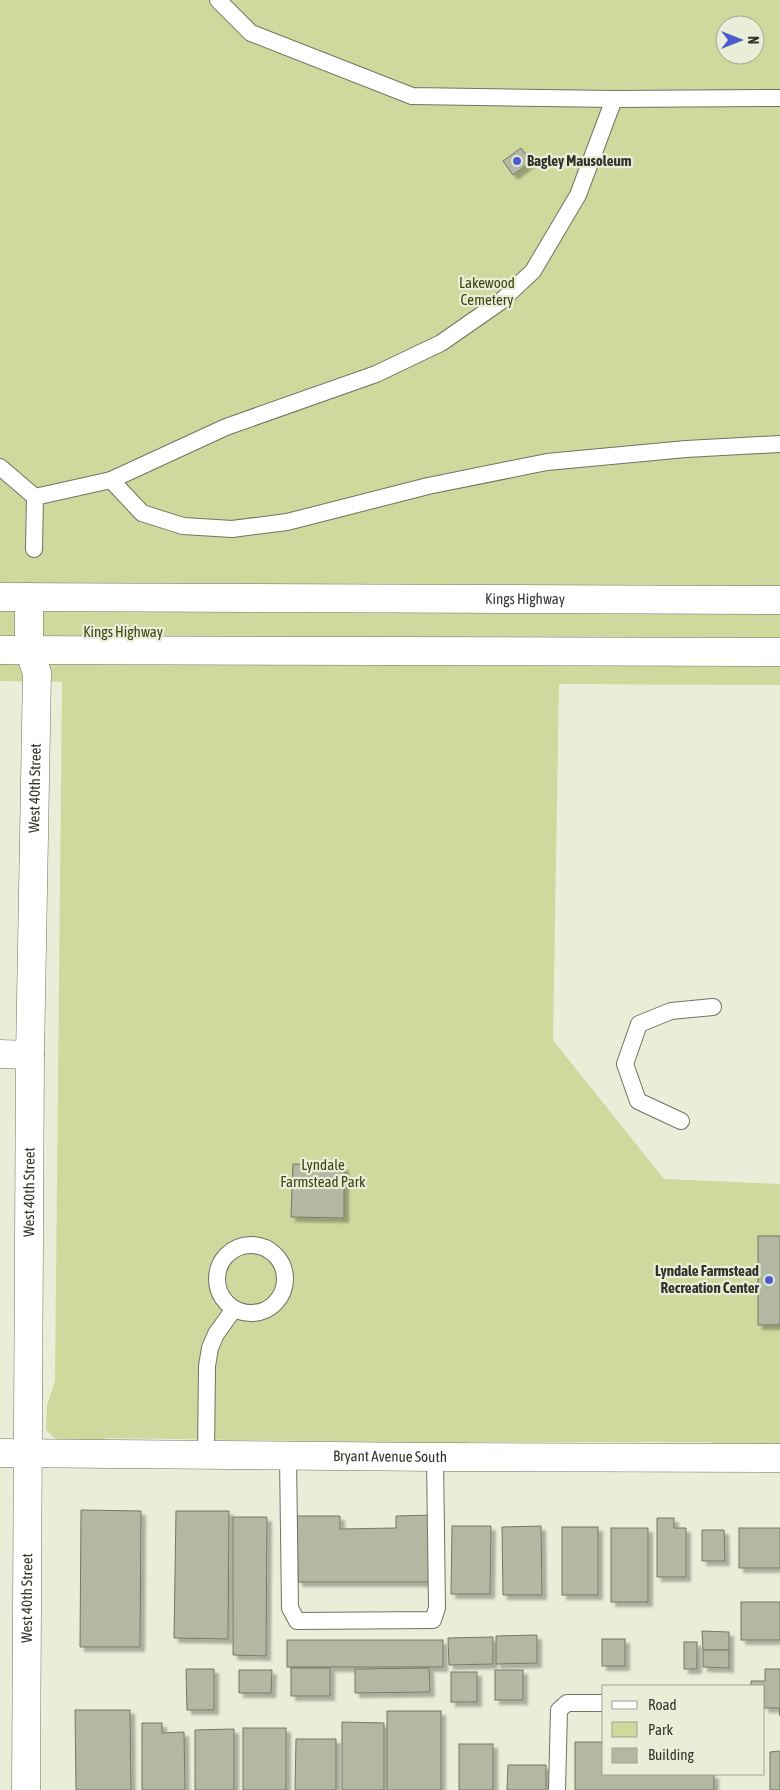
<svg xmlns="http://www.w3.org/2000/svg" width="780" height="1790" font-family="'Asap Condensed',sans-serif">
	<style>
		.green { fill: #ced99e; fill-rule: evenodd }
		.building { fill: #b3b8a2; stroke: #747864; filter: url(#shadow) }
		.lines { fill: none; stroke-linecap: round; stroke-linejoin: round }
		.service-casing { stroke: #707460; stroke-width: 18 }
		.minor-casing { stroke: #707460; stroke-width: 29 }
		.tertiary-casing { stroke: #707460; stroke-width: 29 }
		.service { stroke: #fff; stroke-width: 16 }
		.minor { stroke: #fff; stroke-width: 28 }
		.tertiary { stroke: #fff; stroke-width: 28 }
		.poi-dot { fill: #4d59ce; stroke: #e9eed8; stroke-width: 2 }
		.labels { text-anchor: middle; stroke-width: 4.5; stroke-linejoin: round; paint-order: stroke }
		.poi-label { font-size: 15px; font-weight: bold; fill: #33352c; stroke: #e9eed8; text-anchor: start }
		.park-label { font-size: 15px; fill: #3d440f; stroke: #e9eed8 }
		.street-label { font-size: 15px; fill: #33352c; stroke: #e9eed8 }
	</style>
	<defs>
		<filter id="shadow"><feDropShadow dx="4.5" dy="4.5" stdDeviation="1" flood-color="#0004"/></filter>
	</defs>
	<rect width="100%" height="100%" fill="#e9eed8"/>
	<path class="green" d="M0 0H780V685L559 684 553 1040 664 1179 780 1184V1445L727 1449 710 1442H469L448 1448 397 1447 382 1442 107 1438 85 1446 62 1445 46 1430 47 1405 55 1381 62 682 0 681ZM725 25H755V55H725Z"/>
	<g class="building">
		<polygon points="521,148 531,162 513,175 503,161"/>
		<polygon points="293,1164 344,1166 344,1218 291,1217"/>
		<rect x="758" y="1236" width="22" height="89"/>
		<polygon points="81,1510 141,1511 140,1647 80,1647"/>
		<polygon points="176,1511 229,1511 228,1639 174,1638"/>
		<polygon points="434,1515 434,1582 298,1582 297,1516 340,1516 340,1529 396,1528 396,1516"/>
		<polygon points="233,1517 267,1517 266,1656 233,1655"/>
		<polygon points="657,1518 674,1518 674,1528 686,1528 686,1577 657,1577"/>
		<polygon points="452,1526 491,1526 490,1594 451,1594"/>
		<polygon points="541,1526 542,1595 503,1595 502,1527"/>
		<rect x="562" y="1527" width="36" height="68"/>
		<rect x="611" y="1528" width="37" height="74"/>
		<rect x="739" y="1528" width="41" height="40"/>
		<polygon points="702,1530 724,1530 725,1561 702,1561"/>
		<rect x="741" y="1602" width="39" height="38"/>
		<polygon points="702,1631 729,1632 729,1650 703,1650"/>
		<polygon points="537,1635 537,1663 496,1664 496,1636"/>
		<polygon points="493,1637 493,1664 449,1665 448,1638"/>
		<rect x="602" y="1639" width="23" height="27"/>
		<rect x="287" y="1640" width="156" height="27"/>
		<rect x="684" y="1642" width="13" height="27"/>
		<polygon points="703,1650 729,1650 729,1668 703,1667"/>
		<rect x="291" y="1668" width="39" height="28"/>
		<polygon points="429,1668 430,1692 355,1693 355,1669"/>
		<polygon points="186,1669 214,1669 214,1710 187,1710"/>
		<polygon points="765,1669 780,1669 780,1716 779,1708 764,1708 764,1686 751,1686 751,1681 765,1681"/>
		<polygon points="239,1670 272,1670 271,1693 239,1693"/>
		<rect x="495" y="1670" width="28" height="30"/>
		<rect x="451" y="1672" width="26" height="30"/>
		<polygon points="75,1710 130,1710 131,1790 76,1790"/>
		<rect x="387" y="1711" width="54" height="79"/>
		<polygon points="342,1722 384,1723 384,1790 342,1790"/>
		<polygon points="142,1723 162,1723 162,1733 184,1732 185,1790 142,1790"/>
		<rect x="243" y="1728" width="43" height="62"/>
		<polygon points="234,1729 234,1790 195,1790 195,1730"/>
		<polygon points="296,1739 336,1739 336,1790 295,1790"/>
		<polygon points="575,1742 604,1742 604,1774 714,1774 714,1790 575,1790"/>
		<rect x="459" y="1744" width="34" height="46"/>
		<polygon points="780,1751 780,1790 770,1790 770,1752"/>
		<polygon points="508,1765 546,1765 546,1790 507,1790"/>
	</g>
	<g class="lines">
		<g class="service-casing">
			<g id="service">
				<polyline points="218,0 251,33 412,96 614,99 780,98"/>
				<polyline points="0,467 35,497"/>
				<polyline points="111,480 142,513 183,526 232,529 287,522 428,486 547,462 686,449 780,444"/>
				<polyline points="35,497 111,480 226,427 376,374 441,343 500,302 533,271 578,195 614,99"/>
				<polyline points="34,549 35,497"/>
				<polyline points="681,1121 638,1101 625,1064 639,1024 671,1011 713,1007"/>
				<circle cx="251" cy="1279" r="34"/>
				<polyline points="206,1455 207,1366 210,1348 216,1334 234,1309"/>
				<polyline points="288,1456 290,1608 297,1621 433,1620 437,1608 435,1457"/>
				<polyline points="557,1790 559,1710 567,1703 604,1703"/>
			</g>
		</g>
		<g class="minor-casing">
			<g id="minor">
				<polyline points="0,1054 30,1055"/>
				<path id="s1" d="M0 1453 435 1457 780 1458"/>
				<path id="s2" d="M26 1790 30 1055 37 673 29 650V597"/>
			</g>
		</g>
		<g class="tertiary-casing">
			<g id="tertiary">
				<path id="s3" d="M0 597 780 600"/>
				<polyline points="0,650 780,652"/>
			</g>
		</g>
		<use href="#service" class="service"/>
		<use href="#minor" class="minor"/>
		<use href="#tertiary" class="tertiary"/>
	</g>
	<g class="poi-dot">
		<circle cx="517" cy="161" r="5"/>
		<circle cx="769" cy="1280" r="5"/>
	</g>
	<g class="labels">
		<g class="poi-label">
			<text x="527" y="166">Bagley Mausoleum</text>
			<text x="759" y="1276" text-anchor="end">Lyndale Farmstead<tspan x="759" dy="17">Recreation Center</tspan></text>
		</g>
		<g class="park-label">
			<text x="487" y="288">Lakewood<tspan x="487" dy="17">Cemetery</tspan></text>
			<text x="123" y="637">Kings Highway</text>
			<text x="323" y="1170">Lyndale<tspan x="323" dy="17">Farmstead Park</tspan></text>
		</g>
		<g class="street-label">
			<text dy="5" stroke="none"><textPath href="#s3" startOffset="525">Kings Highway</textPath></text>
			<text dy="5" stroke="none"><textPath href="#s2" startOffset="1002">West 40th Street</textPath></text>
			<text dy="5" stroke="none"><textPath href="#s2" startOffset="598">West 40th Street</textPath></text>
			<text dy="5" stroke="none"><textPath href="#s1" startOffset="390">Bryant Avenue South</textPath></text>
			<text dy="5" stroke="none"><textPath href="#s2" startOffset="192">West 40th Street</textPath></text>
		</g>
	</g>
	<rect x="602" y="1685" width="162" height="90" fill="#e9eed8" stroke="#a0a493"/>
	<rect x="612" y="1701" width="25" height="8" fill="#ffffff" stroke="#a0a493"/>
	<text x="648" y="1710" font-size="15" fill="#33352c">Road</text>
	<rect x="612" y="1722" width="25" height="15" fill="#ced99e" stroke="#a0a493"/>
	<text x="648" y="1735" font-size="15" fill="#33352c">Park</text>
	<rect x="612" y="1748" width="25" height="15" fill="#b3b8a2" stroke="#a0a493"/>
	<text x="648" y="1760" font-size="15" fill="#33352c">Building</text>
	<g transform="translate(740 40) rotate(90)"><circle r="24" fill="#e9eed8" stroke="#a0a493"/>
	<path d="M0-4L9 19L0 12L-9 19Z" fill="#4d59ce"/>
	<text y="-8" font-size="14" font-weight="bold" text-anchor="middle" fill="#33352c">N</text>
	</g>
</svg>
